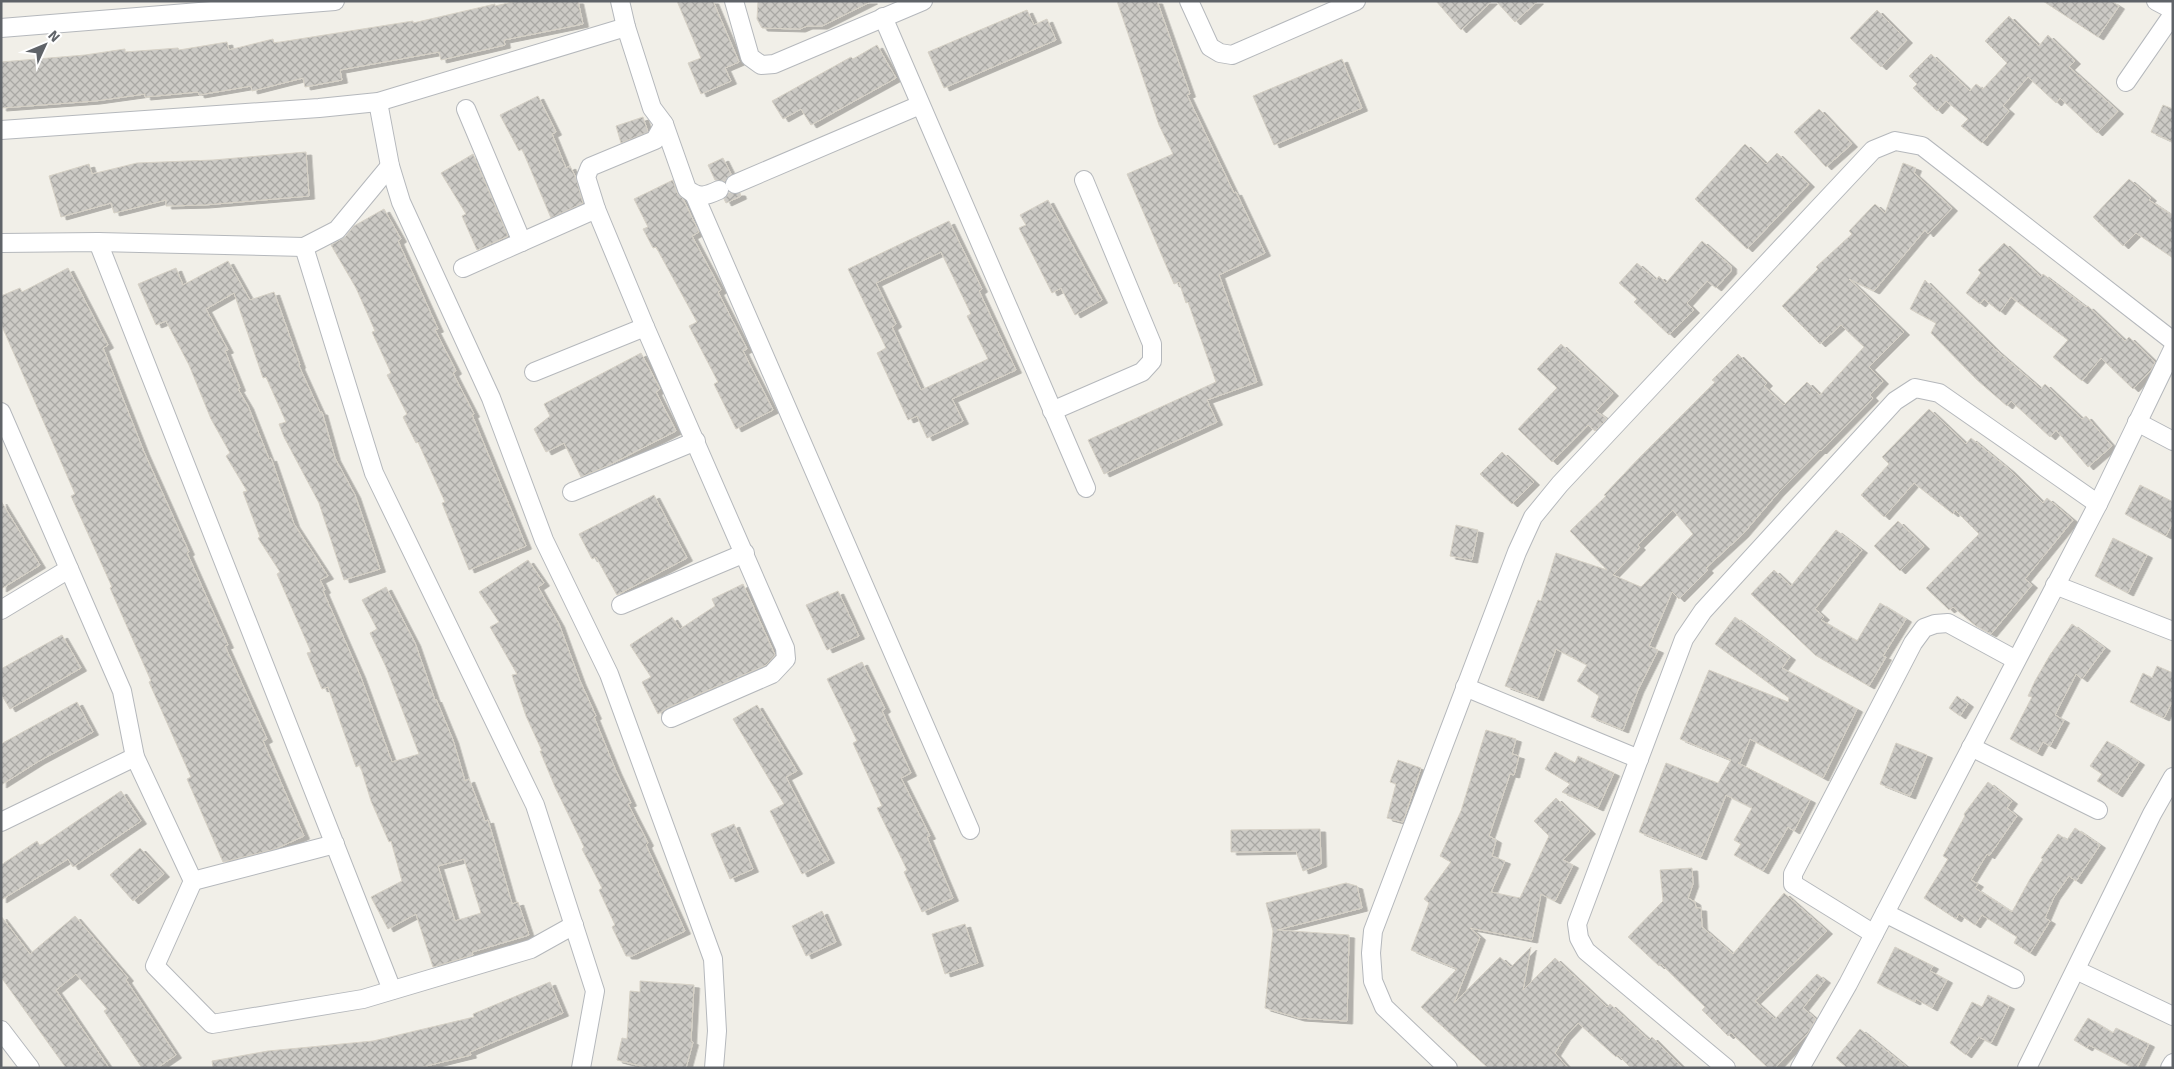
<svg xmlns="http://www.w3.org/2000/svg" width="2174" height="1069" font-family="Signika,sans-serif">
	<style>
		.building { fill: url(#building-cross-hatch); stroke: #d6d1c6; fill-rule: evenodd; filter: url(#shadow) }
		.lines { fill: none; stroke-linecap: round; stroke-linejoin: round }
		.street-casing { stroke: #b5b8bc; stroke-width: 20 }
		.street { stroke: #fff; stroke-width: 18 }
	</style>
	<defs>
		<pattern id="building-cross-hatch" width="8" height="8" patternUnits="userSpaceOnUse" patternTransform="scale(1.25)"><rect width="8" height="8" fill="#cccac5"/><path d="M0 0l8 8M0 8l8-8" fill="none" stroke="#a9a8a4"/></pattern>
		<filter id="shadow"><feDropShadow dx="5.5" dy="3" stdDeviation="0" flood-color="#0004"/></filter>
	</defs>
	<rect width="100%" height="100%" fill="#f1efe8"/>
	<g class="building">
		<polygon points="517,1 578,1 583,24 504,40 505,45 441,60 439,52 340,70 342,80 305,87 303,78 252,91 251,86 199,95 198,92 145,97 145,94 95,101 1,108 1,62 85,55 125,49 125,52 178,48 179,50 227,42 229,50 273,39 274,43 413,21 413,23 495,4 495,6"/>
		<polygon points="677,1 713,1 739,62 725,68 731,81 701,94 688,63 701,58"/>
		<polygon points="758,1 872,1 822,26 807,26 800,29 762,28 757,19"/>
		<polygon points="1117,1 1157,1 1190,94 1187,95 1234,193 1236,192 1265,253 1219,275 1257,382 1207,400 1217,422 1104,474 1088,440 1216,382 1188,302 1186,303 1179,282 1174,284 1127,174 1173,154 1159,125"/>
		<polygon points="1436,1 1492,1 1461,30"/>
		<polygon points="1496,1 1538,1 1515,22"/>
		<polygon points="2043,1 2111,1 2119,6 2098,37"/>
		<polygon points="1027,10 1034,25 1047,19 1056,40 944,88 928,52"/>
		<polygon points="1877,10 1907,40 1881,67 1850,38"/>
		<polygon points="2009,16 2039,46 2048,35 2075,61 2069,67 2118,111 2097,133 2060,98 2056,103 2028,77 2003,106 2009,111 1982,143 1961,126 1968,119 1946,101 1937,111 1913,88 1917,84 1909,76 1931,54 1970,91 1976,84 1983,89 2007,63 1985,41"/>
		<polygon points="877,45 896,78 811,125 801,109 783,119 772,101 851,57 853,59"/>
		<polygon points="1342,59 1362,108 1274,145 1253,96"/>
		<polygon points="538,96 556,132 552,134 566,168 570,166 576,178 583,203 551,218 522,149 519,151 500,115"/>
		<polygon points="2163,105 2173,109 2173,142 2151,132"/>
		<polygon points="1819,109 1852,144 1826,167 1794,132"/>
		<polygon points="643,117 648,132 621,143 616,126"/>
		<polygon points="1745,144 1766,164 1777,153 1809,184 1747,249 1695,199"/>
		<polygon points="306,152 309,196 204,205 166,206 166,200 114,213 111,203 61,217 49,176 89,164 92,174 137,163 213,160"/>
		<polygon points="473,154 508,236 477,250 462,216 466,214 441,173"/>
		<polygon points="723,158 731,174 725,181 715,180 708,165"/>
		<path d="M1903 163 1916 168 1914 173 1952 208 1928 234 1925 230 1874 291 1849 279 1904 332 1869 367 1883 381 1870 395 1873 398 1821 451 1820 450 1778 493 1743 534 1706 568 1708 570 1679 599 1672 592 1649 646 1658 650 1638 690 1623 730 1591 717 1599 696 1577 681 1587 665 1556 649 1538 698 1505 686 1538 600 1541 601 1556 553 1607 570 1570 531 1606 496 1604 495 1640 457 1715 382 1712 380 1738 354 1767 383 1764 386 1784 405 1807 382 1820 395 1864 347 1841 325 1820 344 1782 306 1818 269 1816 267 1852 234 1849 231 1875 204 1885 213ZM1673 510 1693 534 1641 587 1613 575 1640 547 1638 545Z"/>
		<polygon points="2129,179 2151,198 2149,200 2173,216 2173,258 2136,233 2123,246 2093,217"/>
		<polygon points="673,180 677,193 683,199 699,232 692,236 721,290 718,292 747,349 743,351 773,410 736,429 714,384 718,382 689,326 697,322 656,247 653,248 643,229 648,227 634,199"/>
		<polygon points="729,193 740,193 741,196 726,203 724,199"/>
		<polygon points="1048,200 1102,300 1075,315 1061,288 1052,293 1019,228 1026,225 1020,215"/>
		<polygon points="384,209 401,239 398,241 438,329 435,330 456,371 453,373 474,414 472,415 526,546 469,570 442,503 445,502 418,442 416,443 403,417 407,414 387,375 391,373 372,332 375,331 356,288 331,245 345,237 354,226"/>
		<path d="M949 221 982 289 979 291 1016 370 952 399 963 421 927 438 917 416 908 420 877 353 886 348 848 269ZM941 252 971 314 967 316 988 359 921 390 892 327 896 324 876 283Z"/>
		<polygon points="1702,241 1731,266 1731,271 1716,288 1707,281 1687,303 1694,310 1669,335 1634,302 1637,299 1619,283 1637,263 1656,280 1659,276 1666,283"/>
		<polygon points="2004,243 2041,277 2043,274 2086,307 2088,306 2125,341 2129,337 2155,362 2151,370 2133,389 2101,358 2082,381 2053,357 2068,340 2011,297 2000,312 1984,299 1980,304 1966,293 1981,273 1978,270"/>
		<path d="M228 261 250 300 274 292 300 365 299 366 320 412H322L335 458 355 495 369 536 380 569 344 580 319 503 284 437 279 424 286 422 266 377 263 378 234 293 206 309 228 350 225 351 240 388 238 389 248 406 269 459 271 458 294 524 328 576 320 580 325 590 323 591 360 675 392 762 419 754 386 667 370 633 377 629 362 600 386 587 415 643 435 700 436 699 453 740 465 781 469 779 485 821 488 820 512 904 518 902 529 935 472 952 473 955 433 967 416 914 388 929 371 897 402 881 391 841 389 842 371 801 360 765 356 767 328 687 322 689 307 653 311 652 277 574 280 572 258 538 260 537 243 492 247 491 226 456 230 453 211 419 189 365 166 321 156 325 138 284 176 268 183 285ZM464 859 481 913 455 921 438 866Z"/>
		<polygon points="68,268 108,345 103,348 144,452 189,552 187,553 228,645 225,646 267,739 263,741 304,836 275,849 223,862 187,779 191,777 149,682 151,681 110,588 112,587 71,496 75,494 1,324 1,296 20,288 22,292"/>
		<polygon points="1925,280 1996,350 2041,389 2045,384 2082,419 2086,416 2112,446 2088,467 2056,430 2050,437 2011,401 2007,406 1977,380 1931,333 1936,323 1910,309"/>
		<polygon points="1561,344 1613,393 1596,411 1607,419 1595,431 1588,425 1552,462 1518,429 1557,388 1537,369"/>
		<polygon points="641,353 660,389 656,392 676,431 607,466 581,477 564,443 546,452 534,429 550,416 544,404"/>
		<polygon points="1929,409 1966,444 1971,438 2010,470 2043,503 2047,498 2073,520 2025,579 2032,585 1991,634 1976,626 1953,607 1949,610 1926,588 1979,534 1955,510 1953,514 1914,483 1884,517 1861,495 1889,464 1882,457"/>
		<polygon points="1502,452 1534,482 1512,504 1480,474"/>
		<polygon points="2140,485 2173,502 2173,522 2166,536 2125,514"/>
		<polygon points="654,495 687,558 617,595 596,557 592,559 579,534"/>
		<polygon points="1,501 40,565 1,589"/>
		<polygon points="1898,521 1924,546 1900,571 1874,546"/>
		<polygon points="1456,525 1478,530 1472,560 1450,556"/>
		<polygon points="1836,530 1862,550 1815,609 1824,617 1821,620 1857,641 1880,603 1906,619 1883,656 1886,657 1869,686 1815,655 1751,594 1774,570 1791,586"/>
		<polygon points="2113,538 2147,555 2128,593 2095,576"/>
		<polygon points="528,560 544,583 538,587 559,624 580,681 596,716 594,717 616,771 631,803 628,804 648,843 646,845 685,931 632,956 626,956 612,927 615,925 599,890 602,888 582,849 584,847 555,787 540,751 542,751 526,716 512,675 517,674 490,627 499,622 479,592"/>
		<polygon points="743,584 775,655 766,665 667,708 658,714 642,682 651,677 630,645 672,617 680,629 715,606 712,599"/>
		<polygon points="838,591 859,636 827,650 806,605"/>
		<polygon points="1735,617 1790,657 1782,668 1857,709 1823,778 1750,739 1740,763 1738,763 1810,800 1794,831 1788,827 1763,871 1734,855 1741,844 1734,840 1752,808 1726,795 1701,857 1639,832 1666,763 1718,783 1731,760 1680,739 1709,670 1788,702 1789,698 1715,644"/>
		<polygon points="2072,624 2105,648 2082,679 2076,674 2055,715 2064,720 2050,746 2043,742 2037,753 2010,739 2032,697 2028,696 2035,681 2050,655"/>
		<polygon points="62,635 81,668 10,709 1,694 1,669"/>
		<polygon points="862,662 885,709 882,711 911,773 901,778 930,836 927,837 953,898 922,912 904,872 907,870 877,808 882,806 853,743 857,741 827,679"/>
		<polygon points="2157,666 2173,673 2173,700 2164,718 2130,702 2143,673 2152,678"/>
		<polygon points="1957,696 1968,704 1960,716 1949,708"/>
		<polygon points="77,702 93,732 39,761 1,785 1,744"/>
		<polygon points="757,705 797,771 786,777 829,860 802,874 770,811 784,804 733,719"/>
		<polygon points="1486,730 1516,739 1512,754 1519,756 1514,775 1510,774 1489,836 1496,840 1492,856 1505,861 1491,892 1520,898 1549,836 1534,821 1556,798 1590,831 1563,860 1573,865 1555,901 1541,894 1532,940 1470,928 1480,937 1454,1003 1500,957 1511,967 1531,947 1523,990 1555,958 1607,1007 1610,1004 1649,1040 1652,1037 1683,1068 1631,1068 1618,1055 1616,1057 1578,1023 1565,1037 1555,1053 1568,1068 1488,1068 1421,1007 1457,969 1411,950 1429,903 1424,899 1451,862 1440,856 1461,811"/>
		<polygon points="2107,741 2139,762 2117,794 2097,781 2102,774 2090,766"/>
		<polygon points="1896,743 1927,755 1910,796 1880,784"/>
		<polygon points="1555,752 1575,763 1578,756 1614,773 1598,808 1562,792 1570,784 1545,769"/>
		<polygon points="1398,760 1421,768 1403,822 1387,818 1396,784 1390,782"/>
		<polygon points="1988,782 2012,801 2007,808 2017,816 1989,856 1987,854 1971,880 1978,884 1975,888 2012,912 2030,879 2043,859 2041,858 2058,834 2067,840 2075,828 2100,845 2076,881 2069,876 2054,897 2045,918 2050,921 2030,953 2014,943 2017,937 1982,915 1975,925 1959,914 1956,919 1924,898 1948,859 1943,856 1965,816 1964,814"/>
		<polygon points="121,791 141,821 73,867 68,859 1,900 1,865 37,841 40,846"/>
		<polygon points="734,824 753,869 730,879 711,834"/>
		<polygon points="1320,829 1321,864 1303,871 1296,851 1231,852 1231,830"/>
		<polygon points="140,848 164,874 133,901 110,875"/>
		<polygon points="1692,868 1693,884 1688,898 1695,902 1696,908 1701,908 1702,927 1733,954 1784,893 1827,931 1755,1001 1775,1019 1817,974 1825,980 1803,1008 1816,1019 1808,1033 1775,1068 1768,1068 1731,1033 1728,1036 1702,1010 1705,1007 1661,964 1659,966 1628,937 1663,901 1660,870"/>
		<polygon points="1346,883 1357,886 1362,908 1277,930 1349,935 1347,1021 1299,1018 1265,1008 1273,931 1266,903"/>
		<polygon points="822,911 836,942 806,956 792,926"/>
		<polygon points="1,916 30,954 75,916 128,978 126,980 176,1055 157,1068 142,1068 104,1011 107,1009 76,974 56,990 109,1068 66,1068 1,977"/>
		<polygon points="965,924 978,963 945,974 932,934"/>
		<polygon points="1895,947 1933,966 1930,971 1947,980 1932,1008 1916,999 1915,1002 1877,983"/>
		<polygon points="640,981 694,985 691,1041 693,1042 686,1068 649,1068 617,1060 622,1038 627,1039 630,991 640,992"/>
		<polygon points="550,982 563,1013 470,1052 471,1055 418,1068 213,1068 212,1061 268,1051 373,1041 474,1017 473,1014"/>
		<polygon points="1988,995 2009,1006 1991,1043 1979,1037 1966,1055 1950,1043 1972,1002 1982,1007"/>
		<polygon points="2088,1018 2113,1033 2116,1028 2149,1044 2137,1068 2134,1068 2089,1045 2087,1048 2074,1040"/>
		<polygon points="1860,1029 1908,1068 1847,1068 1836,1058"/>
	</g>
	<g class="lines">
		<g class="street-casing">
			<g id="street">
				<polyline points="620,1 626,27 652,108 664,124 655,140 590,167 586,177 596,209 645,327 785,648 786,659 772,674 671,718"/>
				<polyline points="734,1 750,57 761,65 774,64 923,1"/>
				<polyline points="1189,1 1210,47 1220,53 1232,55 1356,1"/>
				<polyline points="2156,1 2173,10"/>
				<polyline points="883,17 1086,488"/>
				<polyline points="1,28 335,1"/>
				<polyline points="2126,82 2173,14"/>
				<polyline points="378,102 390,166 401,202 491,398 544,540 609,674 713,959 717,1031 714,1068"/>
				<polyline points="466,109 522,242"/>
				<path d="M664 124 687 189C699 199 706 196 719 190"/>
				<polyline points="1,130 319,108 378,102 626,27"/>
				<polyline points="735,184 920,105"/>
				<polyline points="695,196 970,830"/>
				<polyline points="98,242 392,990"/>
				<polyline points="1,243 98,242 304,247 337,230 390,166"/>
				<polyline points="304,247 374,473 535,805 595,991 581,1068"/>
				<polyline points="463,268 596,209"/>
				<polyline points="534,372 645,327"/>
				<polyline points="1052,411 1142,372 1152,361 1152,344 1084,180"/>
				<polyline points="1,412 122,691 135,757 193,881 155,966 212,1024 363,999 531,949 574,925"/>
				<polyline points="2137,422 2173,441"/>
				<polyline points="572,492 696,441"/>
				<polyline points="2055,585 2173,631"/>
				<polyline points="621,605 745,553"/>
				<polyline points="1,610 69,569"/>
				<polyline points="1465,687 1639,759"/>
				<polyline points="1971,747 2098,810"/>
				<polyline points="1,822 135,757"/>
				<polyline points="193,881 335,844"/>
				<polyline points="1885,913 2015,979"/>
				<polyline points="1874,934 1793,884 1793,874 1913,643 1924,628 1935,624 1948,623 2016,660"/>
				<polyline points="2076,970 2173,1016"/>
				<polyline points="1,1030 30,1068"/>
				<polyline points="1448,1068 1384,1007 1373,981 1371,953 1373,931 1517,552 1533,517 1560,484 1873,150 1895,141 1922,146 2173,341"/>
				<polyline points="1726,1068 1586,951 1579,938 1577,924 1684,639 1703,611 1895,401 1915,388 1939,393 2098,504"/>
				<polyline points="1800,1068 1848,984 2098,504 2173,349"/>
				<polyline points="2027,1068 2152,814 2173,777"/>
				<polyline points="2170,1068 2173,1063"/>
			</g>
		</g>
		<use href="#street" class="street"/>
	</g>
	<rect width="2174" height="1069" fill="none" stroke="#5f6368" stroke-width="5"/>
	<g transform="translate(45 45) rotate(46)" stroke="#ffffff" stroke-width="4" paint-order="stroke">
	<path d="M0-4L9 19L0 12L-9 19Z" fill="#5f6368"/>
	<text y="-8" font-size="14" font-weight="bold" text-anchor="middle" fill="#5f6368">N</text>
	</g>
</svg>
